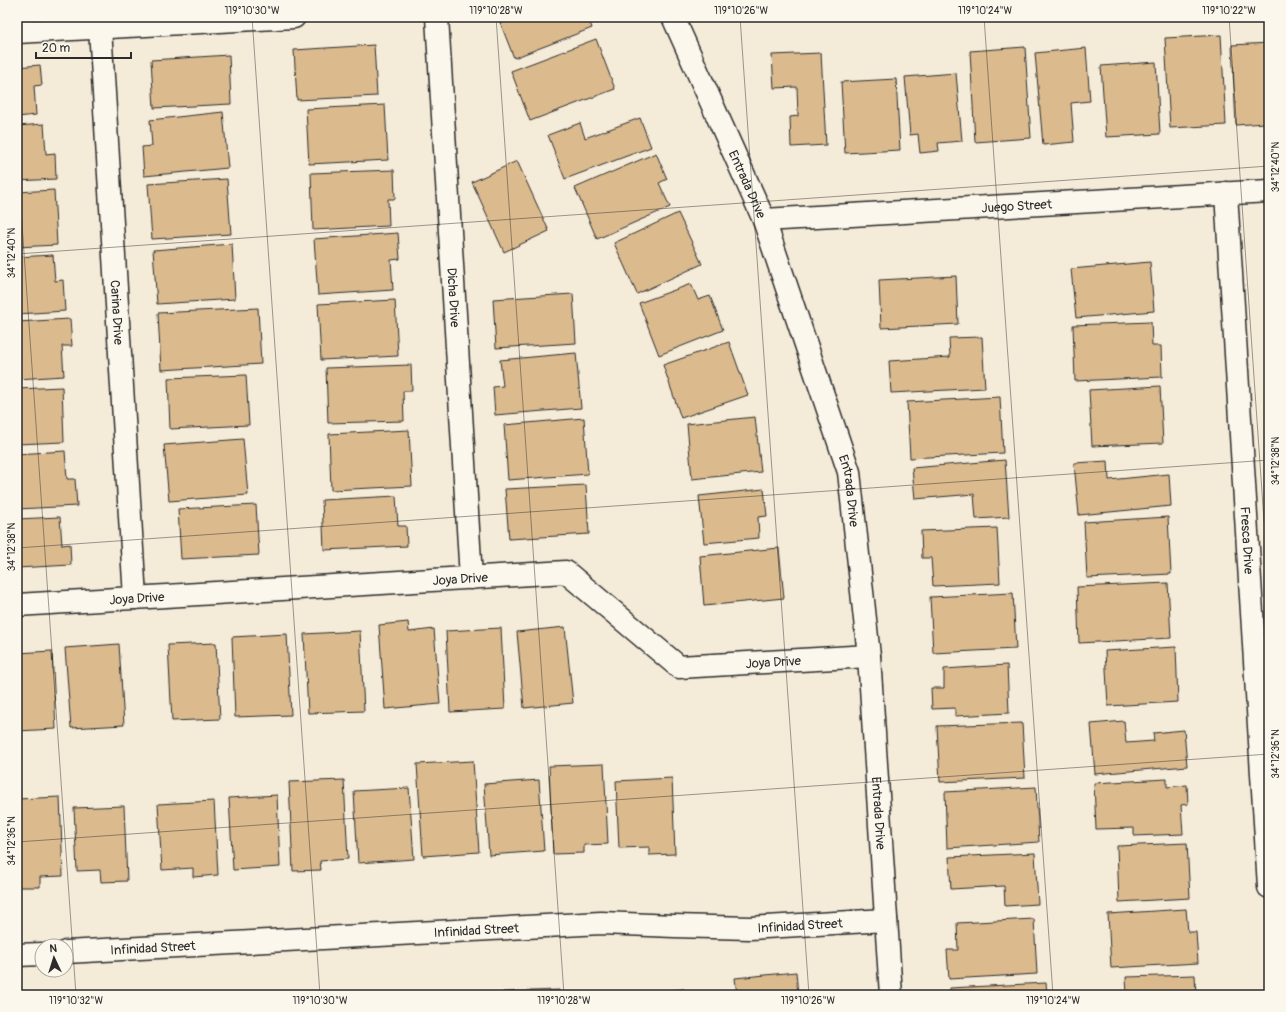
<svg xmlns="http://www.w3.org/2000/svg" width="1286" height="1012" font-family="Pangolin,sans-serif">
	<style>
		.building { fill: #dbbb8e; stroke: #2b2b2b }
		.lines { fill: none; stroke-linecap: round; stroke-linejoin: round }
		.minor-casing { stroke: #2b2b2b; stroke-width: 25 }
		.minor { stroke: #fbf7ec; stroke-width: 22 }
		.ticks { fill: none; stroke: #2b2b2b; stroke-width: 1; stroke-opacity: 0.45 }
		.labels { text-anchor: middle; stroke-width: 3; stroke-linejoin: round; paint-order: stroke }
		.street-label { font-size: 13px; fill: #2b2b2b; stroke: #fbf7ec }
		.neatline { fill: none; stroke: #2b2b2b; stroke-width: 1.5 }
		.ticks-label { font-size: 10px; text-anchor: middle; fill: #2b2b2b }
	</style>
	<rect width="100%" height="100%" fill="#f5ebd9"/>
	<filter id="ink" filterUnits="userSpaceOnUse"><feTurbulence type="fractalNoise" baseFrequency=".025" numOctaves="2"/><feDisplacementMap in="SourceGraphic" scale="8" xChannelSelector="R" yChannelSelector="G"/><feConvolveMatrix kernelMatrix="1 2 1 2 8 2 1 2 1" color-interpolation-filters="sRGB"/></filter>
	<g filter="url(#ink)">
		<g class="building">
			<polygon points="498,17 588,17 592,28 514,58"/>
			<polygon points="1221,35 1226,125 1170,128 1165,38"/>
			<polygon points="596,39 615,89 530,121 511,71"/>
			<polygon points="1269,43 1269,131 1266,132 1265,123 1236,125 1232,45"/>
			<polygon points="374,45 377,96 297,100 294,50"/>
			<polygon points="1025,47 1031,138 975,142 970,51"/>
			<polygon points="1086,48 1090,101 1071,103 1074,142 1043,145 1035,53"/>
			<polygon points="821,53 826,145 791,147 790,117 798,116 797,87 774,88 772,55"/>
			<polygon points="229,55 231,104 154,108 151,60"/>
			<polygon points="1156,62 1160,134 1106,137 1101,66"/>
			<polygon points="40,65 42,85 34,86 36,115 17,117 17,67"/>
			<polygon points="956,73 962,141 938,143 939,151 920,153 918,134 910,135 905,77"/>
			<polygon points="896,79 900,150 845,153 841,82"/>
			<polygon points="385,105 388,160 309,164 306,109"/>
			<polygon points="223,112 228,168 144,176 142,147 152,146 150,120"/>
			<polygon points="640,118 651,147 565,179 548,135 580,123 585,138"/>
			<polygon points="44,124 46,154 55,153 56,179 17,181 17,126"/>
			<polygon points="656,153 667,179 659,183 670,207 597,239 575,188"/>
			<polygon points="517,161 549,231 504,252 472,182"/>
			<polygon points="394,170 395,199 388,199 389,226 313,230 311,173"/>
			<polygon points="227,179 231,234 152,239 148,184"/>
			<polygon points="54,190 57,245 17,247 17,192"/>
			<polygon points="678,213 702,264 637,294 614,243"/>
			<polygon points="398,233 400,259 391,260 393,290 318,295 314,239"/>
			<polygon points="232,244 235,299 157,304 153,250"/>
			<polygon points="53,255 55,281 63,280 65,311 17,314 17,257"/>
			<polygon points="1150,262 1154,311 1076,318 1071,269"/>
			<polygon points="956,276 958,324 881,328 879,280"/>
			<polygon points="691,284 698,300 710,296 723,330 659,355 639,303"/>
			<polygon points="573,294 576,343 496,348 493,299"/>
			<polygon points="395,300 398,356 321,360 318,304"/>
			<polygon points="258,308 261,364 161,370 158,313"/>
			<polygon points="70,319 72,346 62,346 64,376 17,379 17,322"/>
			<polygon points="1151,322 1152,346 1161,346 1162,377 1075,381 1073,325"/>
			<polygon points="982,337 985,388 891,393 889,361 950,357 949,338"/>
			<polygon points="729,342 748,395 681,418 663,365"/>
			<polygon points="576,353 581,408 495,415 493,387 503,386 500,360"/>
			<polygon points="411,365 412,391 403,391 404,421 328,423 326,368"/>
			<polygon points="246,375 249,425 170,429 168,378"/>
			<polygon points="1160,386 1163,443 1092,446 1089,390"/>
			<polygon points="62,387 64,442 17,444 17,389"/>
			<polygon points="1000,397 1003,453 910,458 907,402"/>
			<polygon points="755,417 761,472 692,479 687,424"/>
			<polygon points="584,418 588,474 508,480 504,425"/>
			<polygon points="409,430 412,486 331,490 329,434"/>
			<polygon points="243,439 248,495 169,501 164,445"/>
			<polygon points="65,451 67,479 75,479 77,506 17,509 17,454"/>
			<polygon points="1005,460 1009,517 976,519 974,494 915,499 912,468"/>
			<polygon points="1108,461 1109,480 1169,474 1171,506 1079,515 1074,463"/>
			<polygon points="586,485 589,534 509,539 505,489"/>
			<polygon points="764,489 767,516 758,517 759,538 704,543 699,496"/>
			<polygon points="396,496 398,526 406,526 407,546 324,550 322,500"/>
			<polygon points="256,505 259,555 181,559 178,509"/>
			<polygon points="60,517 62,545 70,544 71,565 17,568 17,519"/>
			<polygon points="1168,517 1171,574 1087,578 1084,522"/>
			<polygon points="997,528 1000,583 933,586 931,558 922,558 921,531"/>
			<polygon points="779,548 784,598 704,606 700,556"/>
			<polygon points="1168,583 1171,638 1079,643 1077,587"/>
			<polygon points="1013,593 1016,649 933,653 930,597"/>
			<polygon points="408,622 409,632 434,629 440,704 385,709 379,625"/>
			<polygon points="565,627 573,703 524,708 517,632"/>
			<polygon points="501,628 505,709 450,712 446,631"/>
			<polygon points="360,631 364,711 308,713 304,634"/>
			<polygon points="287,634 291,715 235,717 232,637"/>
			<polygon points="216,643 220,719 172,721 168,645"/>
			<polygon points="119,644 124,725 71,728 65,648"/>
			<polygon points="1176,647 1178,702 1108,706 1105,651"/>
			<polygon points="52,651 56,729 17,731 17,653"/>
			<polygon points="1007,665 1009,713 955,716 955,708 932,709 931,688 944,688 944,669"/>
			<polygon points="1124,721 1126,743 1154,741 1153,733 1184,730 1187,766 1095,774 1091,724"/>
			<polygon points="1022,723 1025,778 940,782 937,726"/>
			<polygon points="473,761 479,852 423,856 417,764"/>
			<polygon points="604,764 608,844 584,845 584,853 553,854 549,766"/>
			<polygon points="672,778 675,854 649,855 649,847 619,848 616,781"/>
			<polygon points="1167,779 1167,787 1187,785 1188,804 1181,805 1183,834 1134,836 1134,828 1096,829 1094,783"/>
			<polygon points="344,780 348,859 320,861 321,870 293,871 289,782"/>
			<polygon points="539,780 544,851 489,855 484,784"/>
			<polygon points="1036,787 1039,842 947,848 945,792"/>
			<polygon points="409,788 414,859 358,863 354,791"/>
			<polygon points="277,795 280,867 233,870 229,798"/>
			<polygon points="60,797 63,876 40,877 40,887 17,887 17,799"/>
			<polygon points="214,801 218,875 193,877 193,868 162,870 158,804"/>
			<polygon points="124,806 127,881 101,882 100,870 77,871 74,808"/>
			<polygon points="1187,843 1190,898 1119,902 1117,846"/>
			<polygon points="1035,853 1038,904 1005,906 1004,886 951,889 949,857"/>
			<polygon points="1186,909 1188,932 1196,932 1198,963 1111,968 1108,914"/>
			<polygon points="1034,919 1037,974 949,979 947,950 958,950 957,923"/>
			<polygon points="796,972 798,995 737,995 735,978"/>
			<polygon points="1195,975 1196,995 1127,995 1126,977"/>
			<polygon points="1046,983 1047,995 950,995 950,988"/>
			<polygon points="684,989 685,995 660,995 660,991"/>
			<polygon points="559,990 559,995 503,995 503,992"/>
			<polygon points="428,992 428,995 395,995 395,994"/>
		</g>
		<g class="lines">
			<g class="minor-casing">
				<g id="minor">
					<path id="s1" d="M437 17 471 578"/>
					<path id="s2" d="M673 17 764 220 849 472 869 656 891 995"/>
					<path id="s3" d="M100 28 135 598"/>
					<polyline points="17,32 294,17"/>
					<path id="s4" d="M1226 193 1269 887"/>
					<path id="s5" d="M764 220 1269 191"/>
					<path id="s6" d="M17 605 566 572 679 667 869 656"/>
					<path id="s7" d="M66 952 601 923 674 926 750 928 886 920"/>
					<polyline points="17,955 42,954"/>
				</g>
			</g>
			<use href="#minor" class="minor"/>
		</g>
	</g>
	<path class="ticks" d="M252 17 320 995M496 17 564 995M740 17 809 995M984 17 1053 995M1229 17 1269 593M17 153 76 995M17 254 1269 166M17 548 1269 460M17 842 1269 754"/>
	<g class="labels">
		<g class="street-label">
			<text dy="5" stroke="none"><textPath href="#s2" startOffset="183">Entrada Drive</textPath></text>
			<text dy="5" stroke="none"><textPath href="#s5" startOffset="253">Juego Street</textPath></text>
			<text dy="5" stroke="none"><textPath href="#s1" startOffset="281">Dicha Drive</textPath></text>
			<text dy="5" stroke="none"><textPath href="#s3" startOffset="285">Carina Drive</textPath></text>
			<text dy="5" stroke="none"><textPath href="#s2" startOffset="507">Entrada Drive</textPath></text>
			<text dy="5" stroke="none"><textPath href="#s4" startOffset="348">Fresca Drive</textPath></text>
			<text dy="5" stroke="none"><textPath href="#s6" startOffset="444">Joya Drive</textPath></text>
			<text dy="5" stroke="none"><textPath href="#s6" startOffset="120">Joya Drive</textPath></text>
			<text dy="5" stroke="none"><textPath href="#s6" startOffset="792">Joya Drive</textPath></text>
			<text dy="5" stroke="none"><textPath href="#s2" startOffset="831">Entrada Drive</textPath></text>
			<text dy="5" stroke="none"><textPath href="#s7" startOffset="735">Infinidad Street</textPath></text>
			<text dy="5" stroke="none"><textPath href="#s7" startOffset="411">Infinidad Street</textPath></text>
			<text dy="5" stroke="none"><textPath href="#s7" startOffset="87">Infinidad Street</textPath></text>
		</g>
	</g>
	<rect width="1286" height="1012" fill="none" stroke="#fbf7ec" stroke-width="44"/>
	<g transform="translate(54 958) rotate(356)"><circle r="19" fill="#fbf7ec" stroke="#a8a59f"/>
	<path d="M0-3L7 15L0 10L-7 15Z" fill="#2b2b2b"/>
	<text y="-6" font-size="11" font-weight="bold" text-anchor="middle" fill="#2b2b2b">N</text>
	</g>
	<path d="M36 52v6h95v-6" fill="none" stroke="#2b2b2b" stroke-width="2"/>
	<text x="42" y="52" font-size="12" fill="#2b2b2b" stroke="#fbf7ec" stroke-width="3" paint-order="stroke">20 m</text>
	<rect x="22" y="22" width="1242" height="968" class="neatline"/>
	<g class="ticks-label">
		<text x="252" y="14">119°10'30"W</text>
		<text x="496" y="14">119°10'28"W</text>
		<text x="741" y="14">119°10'26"W</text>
		<text x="985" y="14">119°10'24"W</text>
		<text x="1229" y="14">119°10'22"W</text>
		<text transform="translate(1275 167) rotate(-90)" y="4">34°12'40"N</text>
		<text transform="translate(11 253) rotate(-90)" y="4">34°12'40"N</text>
		<text transform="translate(1275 461) rotate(-90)" y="4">34°12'38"N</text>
		<text transform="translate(11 547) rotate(-90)" y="4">34°12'38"N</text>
		<text transform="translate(1275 754) rotate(-90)" y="4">34°12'36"N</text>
		<text transform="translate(11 841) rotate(-90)" y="4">34°12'36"N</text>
		<text x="76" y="1004">119°10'32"W</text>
		<text x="320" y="1004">119°10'30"W</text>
		<text x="564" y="1004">119°10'28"W</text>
		<text x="808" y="1004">119°10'26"W</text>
		<text x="1053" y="1004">119°10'24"W</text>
	</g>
</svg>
